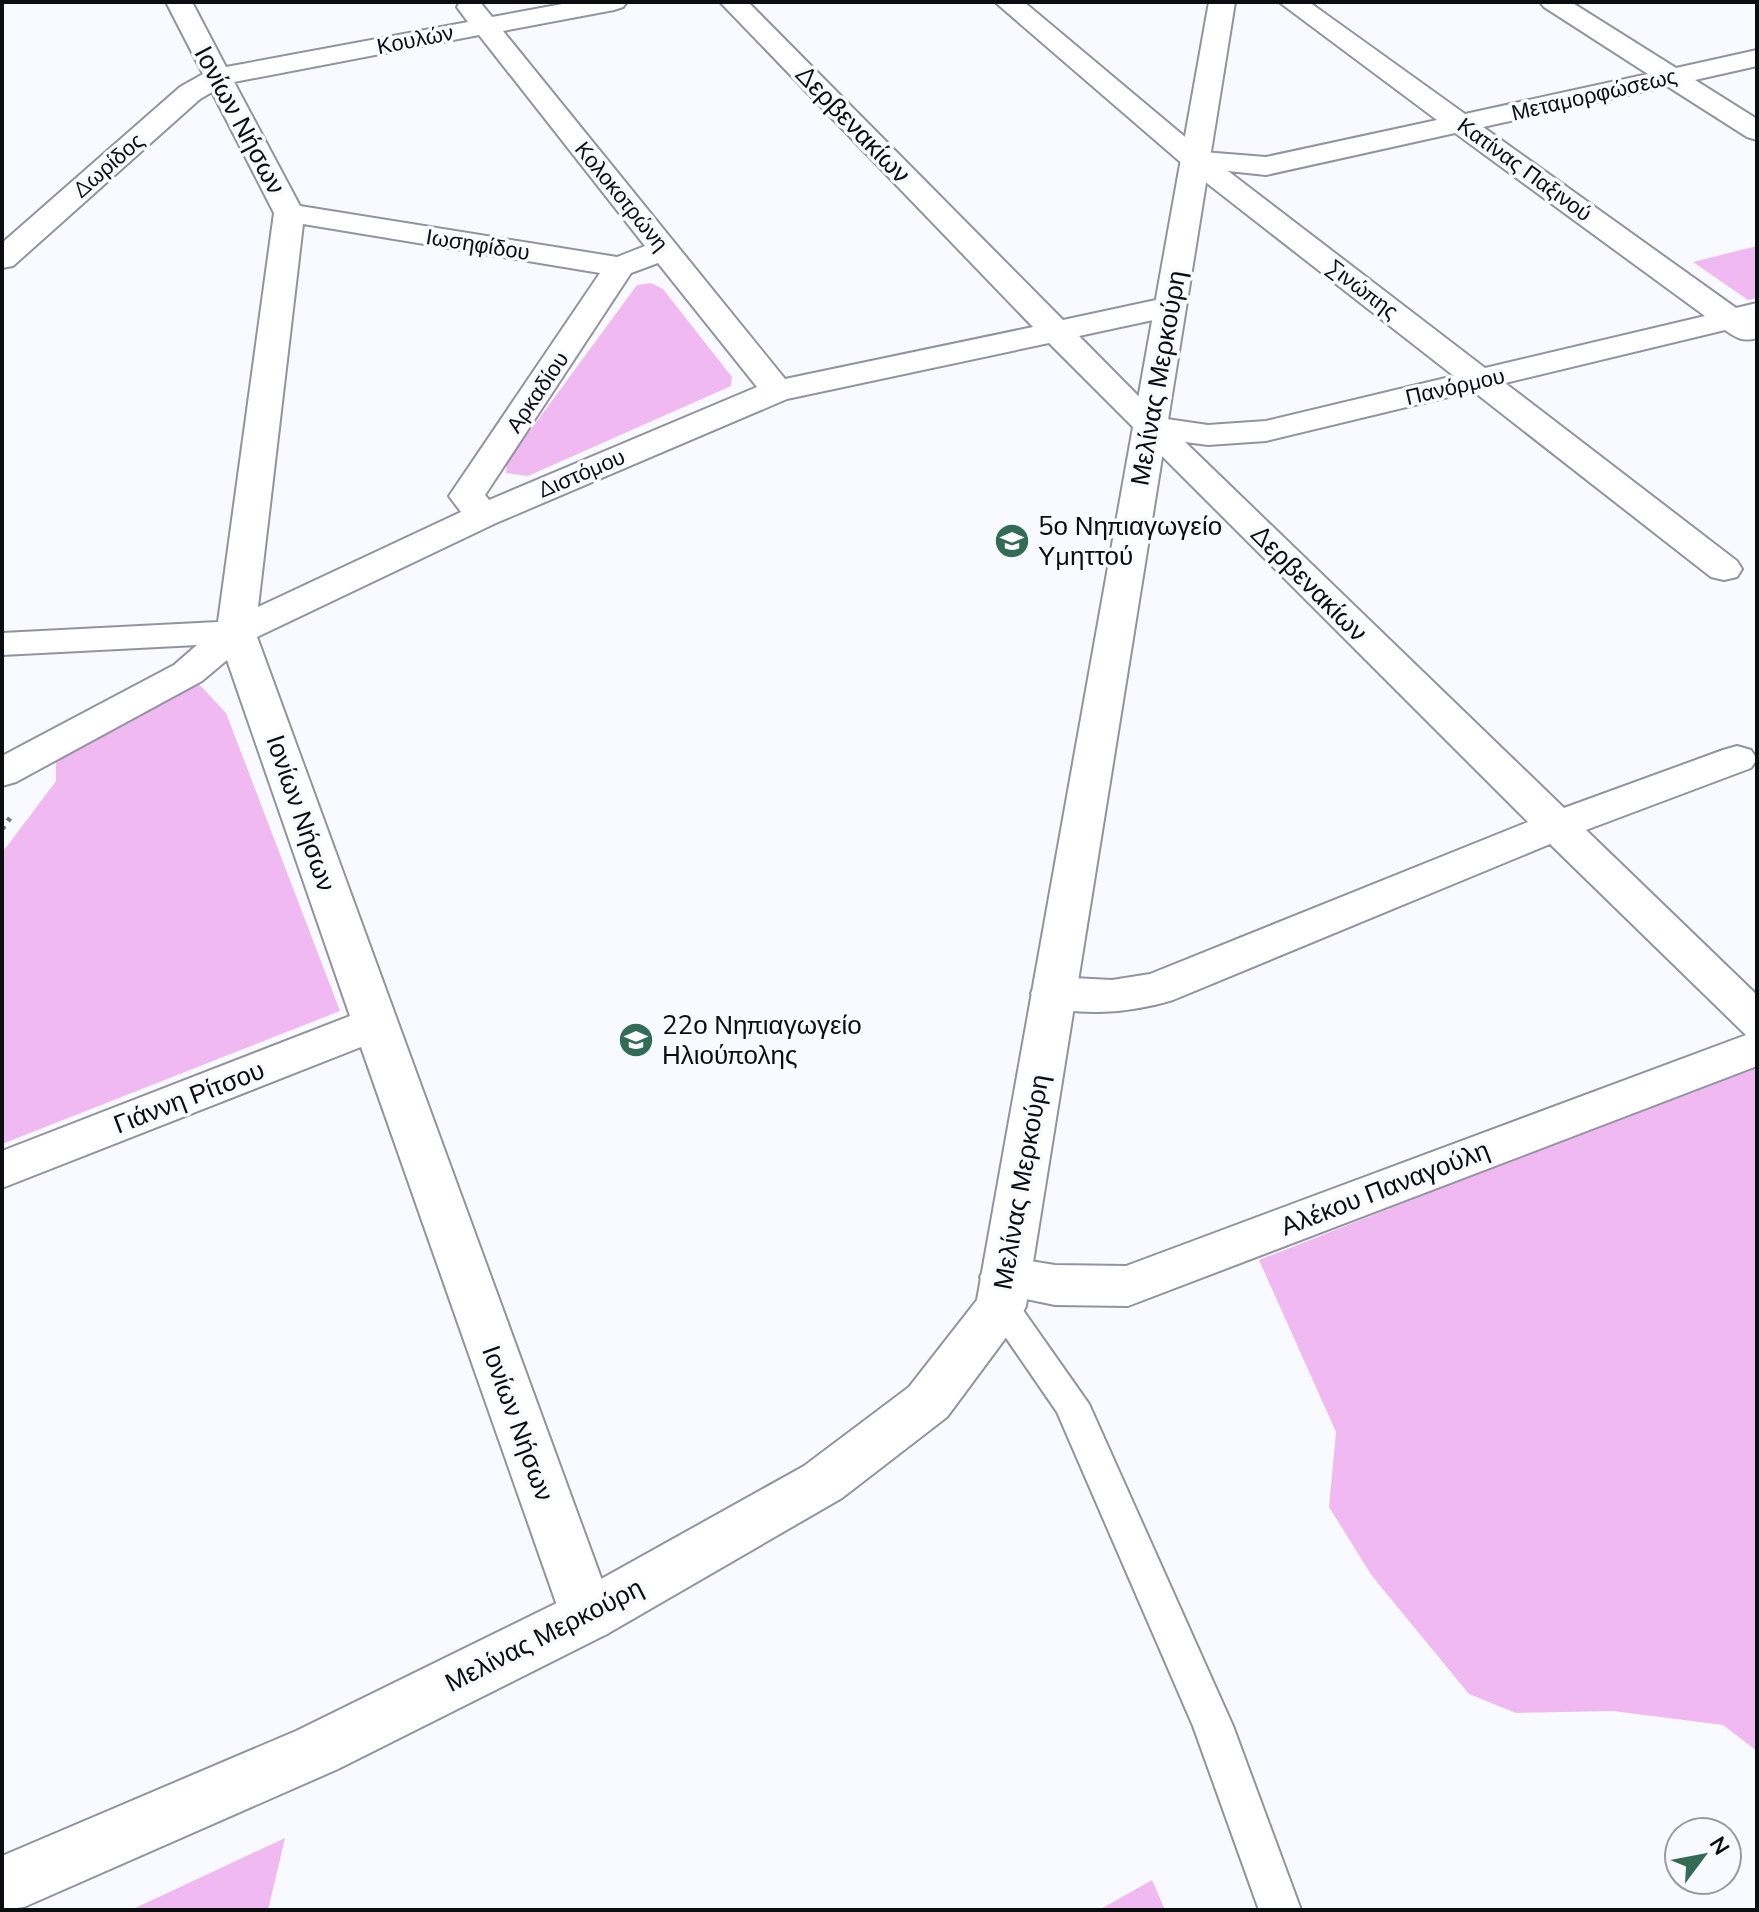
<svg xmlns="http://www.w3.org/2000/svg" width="1759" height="1912" font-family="'Nunito Sans',sans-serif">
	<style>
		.green { fill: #f0b9f1 }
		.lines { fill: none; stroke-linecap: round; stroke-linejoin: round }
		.lane-casing { stroke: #91939f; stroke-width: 4 }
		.street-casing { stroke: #91939f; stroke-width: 4 }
		.secondary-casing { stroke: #91939f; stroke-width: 4 }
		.path { stroke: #797a7e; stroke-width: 5; stroke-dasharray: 4 6; stroke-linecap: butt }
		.lane { fill: #fff; fill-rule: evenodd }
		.street { fill: #fff; fill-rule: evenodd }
		.secondary { fill: #fff; fill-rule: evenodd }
		.labels { text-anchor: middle; stroke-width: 7; stroke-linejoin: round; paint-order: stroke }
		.far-street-label { font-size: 22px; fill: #0c0d11; stroke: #f9faff }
		.street-label { font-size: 26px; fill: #0c0d11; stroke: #f9faff }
		.poi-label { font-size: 26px; fill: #0c0d11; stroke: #f9faff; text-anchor: start }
	</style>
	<rect width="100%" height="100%" fill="#f9faff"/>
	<g class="green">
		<polygon points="1757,246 1757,298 1748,300 1693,262"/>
		<polygon points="651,283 663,289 732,377 731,386 528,476 506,473 507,462 637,285"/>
		<polygon points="197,682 226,713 340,1011 2,1144 2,853 56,781 56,760"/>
		<polygon points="1757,1063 1757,1751 1723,1725 1613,1711 1516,1713 1469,1694 1372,1576 1329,1507 1336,1432 1259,1260"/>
		<polygon points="285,1838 268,1910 131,1910"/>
		<polygon points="1152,1880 1165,1910 1099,1910"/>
	</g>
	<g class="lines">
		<g class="lane-casing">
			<polygon id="lane" points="1001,1292 1013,1296 1089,1404 1233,1726 1301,1910 1259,1910 1193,1726 1057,1412 984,1306 989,1296"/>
		</g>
		<g class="street-casing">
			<path id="street" d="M166 2H192L226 67 468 22 457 7 460 2H480L492 17 573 2H627L623 7 614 10 503 31 785 379 1033 327 720 2H748L1063 320 1170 297 1181 300 1186 307 1181 314 1079 336 1160 418 1208 425 1266 421 1454 376 1185 166 995 2H1024L1203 152 1266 157 1437 120 1279 2H1309L1465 114 1648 74 1544 7 1540 2H1571L1676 68 1757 50V66L1695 80 1757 119V140L1747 137 1667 86 1483 127 1736 308 1757 303V338C1743 342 1736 338 1725 330L1505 383 1737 561 1742 569 1737 577 1724 580 1711 577 1473 391 1266 441 1208 445 1185 442 1564 808 1723 750 1737 746 1751 750 1757 759 1751 768 1586 830 1757 995V1066L1128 1306 1055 1305 987 1291 980 1277 987 1263 1005 1257 1055 1265 1126 1266 1746 1035 1550 844 1173 1000C1130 1013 1080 1017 1037 1004L1031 993 1037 982 1053 977 1112 980 1150 974 1528 822 1049 343 787 399 496 523 257 637 615 1616 607 1634 587 1641 567 1634 361 1047 2 1188V1151L350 1016 227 660 202 681 16 782 2 786V756L174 665 197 645 2 655V633L218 622 274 213 212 92 200 99 13 266 2 268V243L180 87 203 74ZM479 35 645 246 617 257 300 206 234 82ZM1455 133 1705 316 1485 368 1228 171 1266 175ZM303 224 600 273 449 496 461 512 258 607ZM658 263 757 387 489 500 485 495 631 273Z"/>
		</g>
		<g class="secondary-casing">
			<polygon id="secondary" points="1209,2 1235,2 1026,1306 1019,1320 947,1417 842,1498 607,1634 338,1769 24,1907 2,1910 2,1856 296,1731 567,1598 804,1466 909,1387 977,1300"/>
		</g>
		<polyline class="path" points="2,829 10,818"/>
		<use href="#lane" class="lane"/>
		<use href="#street" class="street"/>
		<use href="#secondary" class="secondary"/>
	</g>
	<defs>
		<g id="school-disc" transform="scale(1.8)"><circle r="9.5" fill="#336c55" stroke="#f9faff"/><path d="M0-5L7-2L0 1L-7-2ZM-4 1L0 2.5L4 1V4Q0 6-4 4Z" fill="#fff"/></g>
	</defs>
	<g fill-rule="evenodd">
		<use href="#school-disc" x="1012" y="541"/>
		<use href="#school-disc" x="636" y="1040"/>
	</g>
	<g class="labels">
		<g class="far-street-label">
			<text transform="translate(415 39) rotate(-11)" y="8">Κουλών</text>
			<text transform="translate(1594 94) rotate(-13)" y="8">Μεταμορφώσεως</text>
			<text transform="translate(108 165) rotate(-41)" y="8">Δωρίδος</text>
			<text transform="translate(1525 169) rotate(36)" y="8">Κατίνας Παξινού</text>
			<text transform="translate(622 196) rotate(51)" y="8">Κολοκοτρώνη</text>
			<text transform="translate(478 244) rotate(9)" y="8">Ιωσηφίδου</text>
			<text transform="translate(1363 289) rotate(37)" y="8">Σινώπης</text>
			<text transform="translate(1455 386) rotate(-13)" y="8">Πανόρμου</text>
			<text transform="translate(537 392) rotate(-56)" y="8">Αρκαδίου</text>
			<text transform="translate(581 473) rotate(-23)" y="8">Διστόμου</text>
		</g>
		<g class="street-label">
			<text transform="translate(240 120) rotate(62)" y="9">Ιονίων Νήσων</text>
			<text transform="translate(853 124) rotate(46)" y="9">Δερβενακίων</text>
			<text transform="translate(1158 378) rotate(-80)" y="9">Μελίνας Μερκούρη</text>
			<text transform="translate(1309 583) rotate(45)" y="9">Δερβενακίων</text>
			<text transform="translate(301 813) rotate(71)" y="9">Ιονίων Νήσων</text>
			<text transform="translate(189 1097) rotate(-21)" y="9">Γιάννη Ρίτσου</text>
			<text transform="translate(1021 1182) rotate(-80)" y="9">Μελίνας Μερκούρη</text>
			<text transform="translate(1385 1188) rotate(-21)" y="9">Αλέκου Παναγούλη</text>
			<text transform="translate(518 1423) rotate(70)" y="9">Ιονίων Νήσων</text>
			<text transform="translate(544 1635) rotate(-27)" y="9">Μελίνας Μερκούρη</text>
		</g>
		<g class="poi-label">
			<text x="1038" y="535">5ο Νηπιαγωγείο<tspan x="1038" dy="30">Υμηττού</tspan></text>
			<text x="662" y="1034">22ο Νηπιαγωγείο<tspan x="662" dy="30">Ηλιούπολης</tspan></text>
		</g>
	</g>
	<rect width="1759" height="1912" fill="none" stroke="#0c0d11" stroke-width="8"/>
	<g transform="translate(1703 1856) rotate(58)"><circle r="38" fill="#f9faff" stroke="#9a9ba0" stroke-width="2"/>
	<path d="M0-6L14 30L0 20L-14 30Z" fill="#336c55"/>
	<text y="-12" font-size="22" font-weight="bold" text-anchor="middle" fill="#0c0d11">N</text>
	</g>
</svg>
